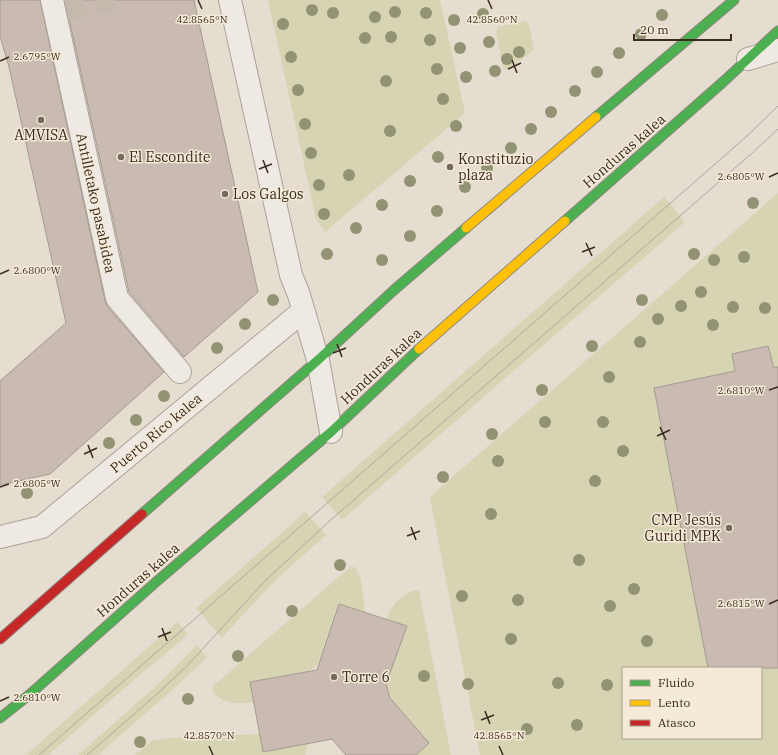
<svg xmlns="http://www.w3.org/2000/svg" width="778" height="755" font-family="'IBM Plex Serif',serif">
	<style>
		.green { fill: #d7d4b3; fill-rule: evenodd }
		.building { fill: #c9bbb1; stroke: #a6998f }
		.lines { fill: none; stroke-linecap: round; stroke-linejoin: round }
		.street-tunnel { stroke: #c3b9ad; stroke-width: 22; stroke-dasharray: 22 11; stroke-linecap: butt }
		.street-casing { stroke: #aba299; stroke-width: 24 }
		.fast-casing { stroke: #908880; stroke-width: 11 }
		.slow-casing { stroke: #908880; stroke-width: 11 }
		.jam-casing { stroke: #908880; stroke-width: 11 }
		.street { stroke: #eee9e2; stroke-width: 22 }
		.fast { stroke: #4caf50; stroke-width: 9 }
		.slow { stroke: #ffc107; stroke-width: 9 }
		.jam { stroke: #c62828; stroke-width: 9 }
		.tram { stroke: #aea8a1; stroke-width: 1 }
		.tree { fill: #929373 }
		.ticks { fill: none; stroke: #3a2a20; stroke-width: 1.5 }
		.poi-dot { fill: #76695e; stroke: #f5ead7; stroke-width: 1.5 }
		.labels { text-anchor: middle; stroke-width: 3; stroke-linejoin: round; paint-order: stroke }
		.poi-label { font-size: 14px; fill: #3a2a20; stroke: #f5ead7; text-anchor: start }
		.street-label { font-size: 14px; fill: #3a2a20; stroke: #f5ead7 }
		.ticks-label { font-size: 10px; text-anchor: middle; fill: #3a2a20; stroke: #f5ead7; stroke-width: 3; stroke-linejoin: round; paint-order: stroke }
	</style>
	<rect width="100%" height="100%" fill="#e5ddd0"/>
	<g class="green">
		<polygon points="268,0 440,0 465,113 325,232 316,219"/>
		<polygon points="525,21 529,25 534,49 509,70 503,68 496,33 498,27"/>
		<path d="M778 193V755H480L430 498 442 486ZM623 668H761V738H623Z"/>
		<polygon points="664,197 685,222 342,520 322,497"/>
		<polygon points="305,512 326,535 278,578 252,605 222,638 196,608"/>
		<path d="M351 566 356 568 361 579 365 612 339 604 319 663 309 672 250 682 254 702C248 702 241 704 234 703 225 702 213 697 212 687Z"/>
		<path d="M414 590 419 591 451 755H416L429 743 390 698 386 684 407 626 386 620C394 602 397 599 414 590Z"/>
		<polygon points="177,622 188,634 163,656 144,671 48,755 26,755"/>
		<polygon points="197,645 207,657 179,684 98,755 78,755 156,686"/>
		<polygon points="260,734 308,743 305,755 135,755 151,741 170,738"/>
	</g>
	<g class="building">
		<polygon points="0,0 40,0 105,301 107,306 164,372 50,474 0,485 0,381 66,323 9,67 0,36"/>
		<polygon points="65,0 194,0 258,292 184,357 129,292"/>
		<polygon points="768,346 774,368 778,367 778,668 708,668 654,388 735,371 732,354"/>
		<polygon points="339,604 407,626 386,684 390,698 429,743 416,755 346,755 332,739 263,752 250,682 317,670"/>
	</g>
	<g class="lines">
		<polyline class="street-tunnel" points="64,10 114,0"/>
		<g class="street-casing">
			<g id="street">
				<polyline points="52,0 117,298 180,372"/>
				<polyline points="230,0 291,275 299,295 318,360 331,432"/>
				<polyline points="748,59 778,50"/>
				<polyline points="0,537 42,527 303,311"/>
			</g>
		</g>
		<g class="fast-casing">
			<g id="fast">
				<polyline points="596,117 734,0"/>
				<polyline points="565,221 723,82 778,31"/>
				<polyline points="142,514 318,360 394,290 466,228"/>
				<polyline points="0,718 29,695 156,582 331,432 419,349"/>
			</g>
		</g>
		<g class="slow-casing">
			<g id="slow">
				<polyline points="466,228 596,117"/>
				<polyline points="419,349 565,221"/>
			</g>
		</g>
		<g class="jam-casing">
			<polyline id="jam" points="0,639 142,514"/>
		</g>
		<use href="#street" class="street"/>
		<use href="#fast" class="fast"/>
		<use href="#slow" class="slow"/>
		<use href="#jam" class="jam"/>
		<g class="tram">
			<polyline points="39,755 746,137 778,106"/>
			<polyline points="87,755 157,694 186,667 265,581 325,525 751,154 778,129"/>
		</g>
	</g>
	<g class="tree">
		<circle cx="312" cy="10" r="6"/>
		<circle cx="395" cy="12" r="6"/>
		<circle cx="333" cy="13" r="6"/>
		<circle cx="426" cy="13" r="6"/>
		<circle cx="483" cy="14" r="6"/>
		<circle cx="662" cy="15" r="6"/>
		<circle cx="375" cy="17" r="6"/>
		<circle cx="454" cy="20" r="6"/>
		<circle cx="283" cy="24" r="6"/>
		<circle cx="641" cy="34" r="6"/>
		<circle cx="391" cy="37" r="6"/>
		<circle cx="365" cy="38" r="6"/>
		<circle cx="430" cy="40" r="6"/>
		<circle cx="489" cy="42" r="6"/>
		<circle cx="460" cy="48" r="6"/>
		<circle cx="519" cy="52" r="6"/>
		<circle cx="619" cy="53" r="6"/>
		<circle cx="291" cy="57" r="6"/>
		<circle cx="507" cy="59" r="6"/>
		<circle cx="437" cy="69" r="6"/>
		<circle cx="495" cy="71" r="6"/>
		<circle cx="597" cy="72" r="6"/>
		<circle cx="466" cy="77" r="6"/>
		<circle cx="386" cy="81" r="6"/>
		<circle cx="298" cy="90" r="6"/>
		<circle cx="575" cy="91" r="6"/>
		<circle cx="443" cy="99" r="6"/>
		<circle cx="551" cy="112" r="6"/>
		<circle cx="305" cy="124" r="6"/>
		<circle cx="456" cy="126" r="6"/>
		<circle cx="531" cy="129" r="6"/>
		<circle cx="390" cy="131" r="6"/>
		<circle cx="511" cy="148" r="6"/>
		<circle cx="311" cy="153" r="6"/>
		<circle cx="438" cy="157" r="6"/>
		<circle cx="487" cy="168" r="6"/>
		<circle cx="349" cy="175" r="6"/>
		<circle cx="410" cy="181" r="6"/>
		<circle cx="319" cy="185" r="6"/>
		<circle cx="465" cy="187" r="6"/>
		<circle cx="753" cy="203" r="6"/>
		<circle cx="382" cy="205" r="6"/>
		<circle cx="437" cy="211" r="6"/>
		<circle cx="324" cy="214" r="6"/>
		<circle cx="356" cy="228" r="6"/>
		<circle cx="410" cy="236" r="6"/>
		<circle cx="327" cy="254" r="6"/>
		<circle cx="694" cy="254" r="6"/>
		<circle cx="744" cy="257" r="6"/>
		<circle cx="382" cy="260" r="6"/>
		<circle cx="714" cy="260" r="6"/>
		<circle cx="701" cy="292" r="6"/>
		<circle cx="273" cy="300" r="6"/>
		<circle cx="642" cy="300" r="6"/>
		<circle cx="681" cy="306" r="6"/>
		<circle cx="733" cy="307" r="6"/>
		<circle cx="765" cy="308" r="6"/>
		<circle cx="658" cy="319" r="6"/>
		<circle cx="245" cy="324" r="6"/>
		<circle cx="713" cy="325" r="6"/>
		<circle cx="640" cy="342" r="6"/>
		<circle cx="592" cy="346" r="6"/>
		<circle cx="217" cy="348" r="6"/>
		<circle cx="609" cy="377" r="6"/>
		<circle cx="542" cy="390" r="6"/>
		<circle cx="164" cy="396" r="6"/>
		<circle cx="136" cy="420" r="6"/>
		<circle cx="545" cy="422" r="6"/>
		<circle cx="603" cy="422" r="6"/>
		<circle cx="492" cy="434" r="6"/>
		<circle cx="109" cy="443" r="6"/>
		<circle cx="623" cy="451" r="6"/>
		<circle cx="498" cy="461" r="6"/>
		<circle cx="443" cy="477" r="6"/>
		<circle cx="595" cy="481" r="6"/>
		<circle cx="27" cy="493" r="6"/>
		<circle cx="491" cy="514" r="6"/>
		<circle cx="579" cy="560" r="6"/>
		<circle cx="340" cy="565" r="6"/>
		<circle cx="634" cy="589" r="6"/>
		<circle cx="462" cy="596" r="6"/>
		<circle cx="518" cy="600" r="6"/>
		<circle cx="610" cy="606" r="6"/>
		<circle cx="292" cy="611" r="6"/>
		<circle cx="511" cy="639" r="6"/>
		<circle cx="647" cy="641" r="6"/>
		<circle cx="238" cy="656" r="6"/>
		<circle cx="424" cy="676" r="6"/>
		<circle cx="558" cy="683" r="6"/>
		<circle cx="468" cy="684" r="6"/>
		<circle cx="607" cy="685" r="6"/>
		<circle cx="188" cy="699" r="6"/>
		<circle cx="577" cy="725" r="6"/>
		<circle cx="527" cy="729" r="6"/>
		<circle cx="140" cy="742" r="6"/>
	</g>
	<path class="ticks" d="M198 0 202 9M488 0 492 9M512 60 517 73M0 61 9 57M508 69 521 63M263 160 268 173M259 169 272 164M769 177 778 173M586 243 592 256M582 252 595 247M0 274 9 270M337 344 342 357M333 353 346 348M769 390 778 387M660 427 666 440M657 436 670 430M88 445 93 458M84 454 97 448M0 487 9 484M411 527 416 540M407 536 420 531M769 604 778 600M162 628 167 641M158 637 171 632M0 701 9 697M485 711 490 724M481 720 494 715M209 746 213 755M499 746 503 755"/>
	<g class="poi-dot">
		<circle cx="41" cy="120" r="4"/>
		<circle cx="121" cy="157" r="4"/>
		<circle cx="450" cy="167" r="4"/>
		<circle cx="225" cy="194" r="4"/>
		<circle cx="729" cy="528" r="4"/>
		<circle cx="334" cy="677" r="4"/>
	</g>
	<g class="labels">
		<g class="poi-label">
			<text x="41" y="140" text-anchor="middle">AMVISA</text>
			<text x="129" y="162">El Escondite</text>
			<text x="458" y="164">Konstituzio<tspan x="458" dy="16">plaza</tspan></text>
			<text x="233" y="199">Los Galgos</text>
			<text x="721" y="525" text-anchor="end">CMP Jesús<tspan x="721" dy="16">Guridi MPK</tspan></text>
			<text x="342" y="682">Torre 6</text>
		</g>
		<g class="street-label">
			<text transform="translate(624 151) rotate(-41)" y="5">Honduras kalea</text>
			<text transform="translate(96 203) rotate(78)" y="5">Antilletako pasabidea</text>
			<text transform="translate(381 366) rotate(-43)" y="5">Honduras kalea</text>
			<text transform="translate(156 433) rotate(-40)" y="5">Puerto Rico kalea</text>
			<text transform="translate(138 580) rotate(-41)" y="5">Honduras kalea</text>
		</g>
	</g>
	<g class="ticks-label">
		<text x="202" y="23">42.8565°N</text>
		<text x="492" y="23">42.8560°N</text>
		<text x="37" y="60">2.6795°W</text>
		<text x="741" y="180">2.6805°W</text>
		<text x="37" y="274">2.6800°W</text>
		<text x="741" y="394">2.6810°W</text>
		<text x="37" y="487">2.6805°W</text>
		<text x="741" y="607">2.6815°W</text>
		<text x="37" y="701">2.6810°W</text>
		<text x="209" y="739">42.8570°N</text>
		<text x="499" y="739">42.8565°N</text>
	</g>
	<rect x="622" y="667" width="140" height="72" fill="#f5ead7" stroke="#aa9d8e"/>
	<rect x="630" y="680" width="20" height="6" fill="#4caf50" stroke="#aa9d8e"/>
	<text x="658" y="687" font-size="12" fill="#3a2a20">Fluido</text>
	<rect x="630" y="700" width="20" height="6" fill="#ffc107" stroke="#aa9d8e"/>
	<text x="658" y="707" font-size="12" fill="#3a2a20">Lento</text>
	<rect x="630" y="720" width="20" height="6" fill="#c62828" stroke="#aa9d8e"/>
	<text x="658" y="727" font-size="12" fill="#3a2a20">Atasco</text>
	<path d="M634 34v6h97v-6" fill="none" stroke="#3a2a20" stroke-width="2"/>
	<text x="640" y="34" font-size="12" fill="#3a2a20" stroke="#f5ead7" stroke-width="3" paint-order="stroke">20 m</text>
</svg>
